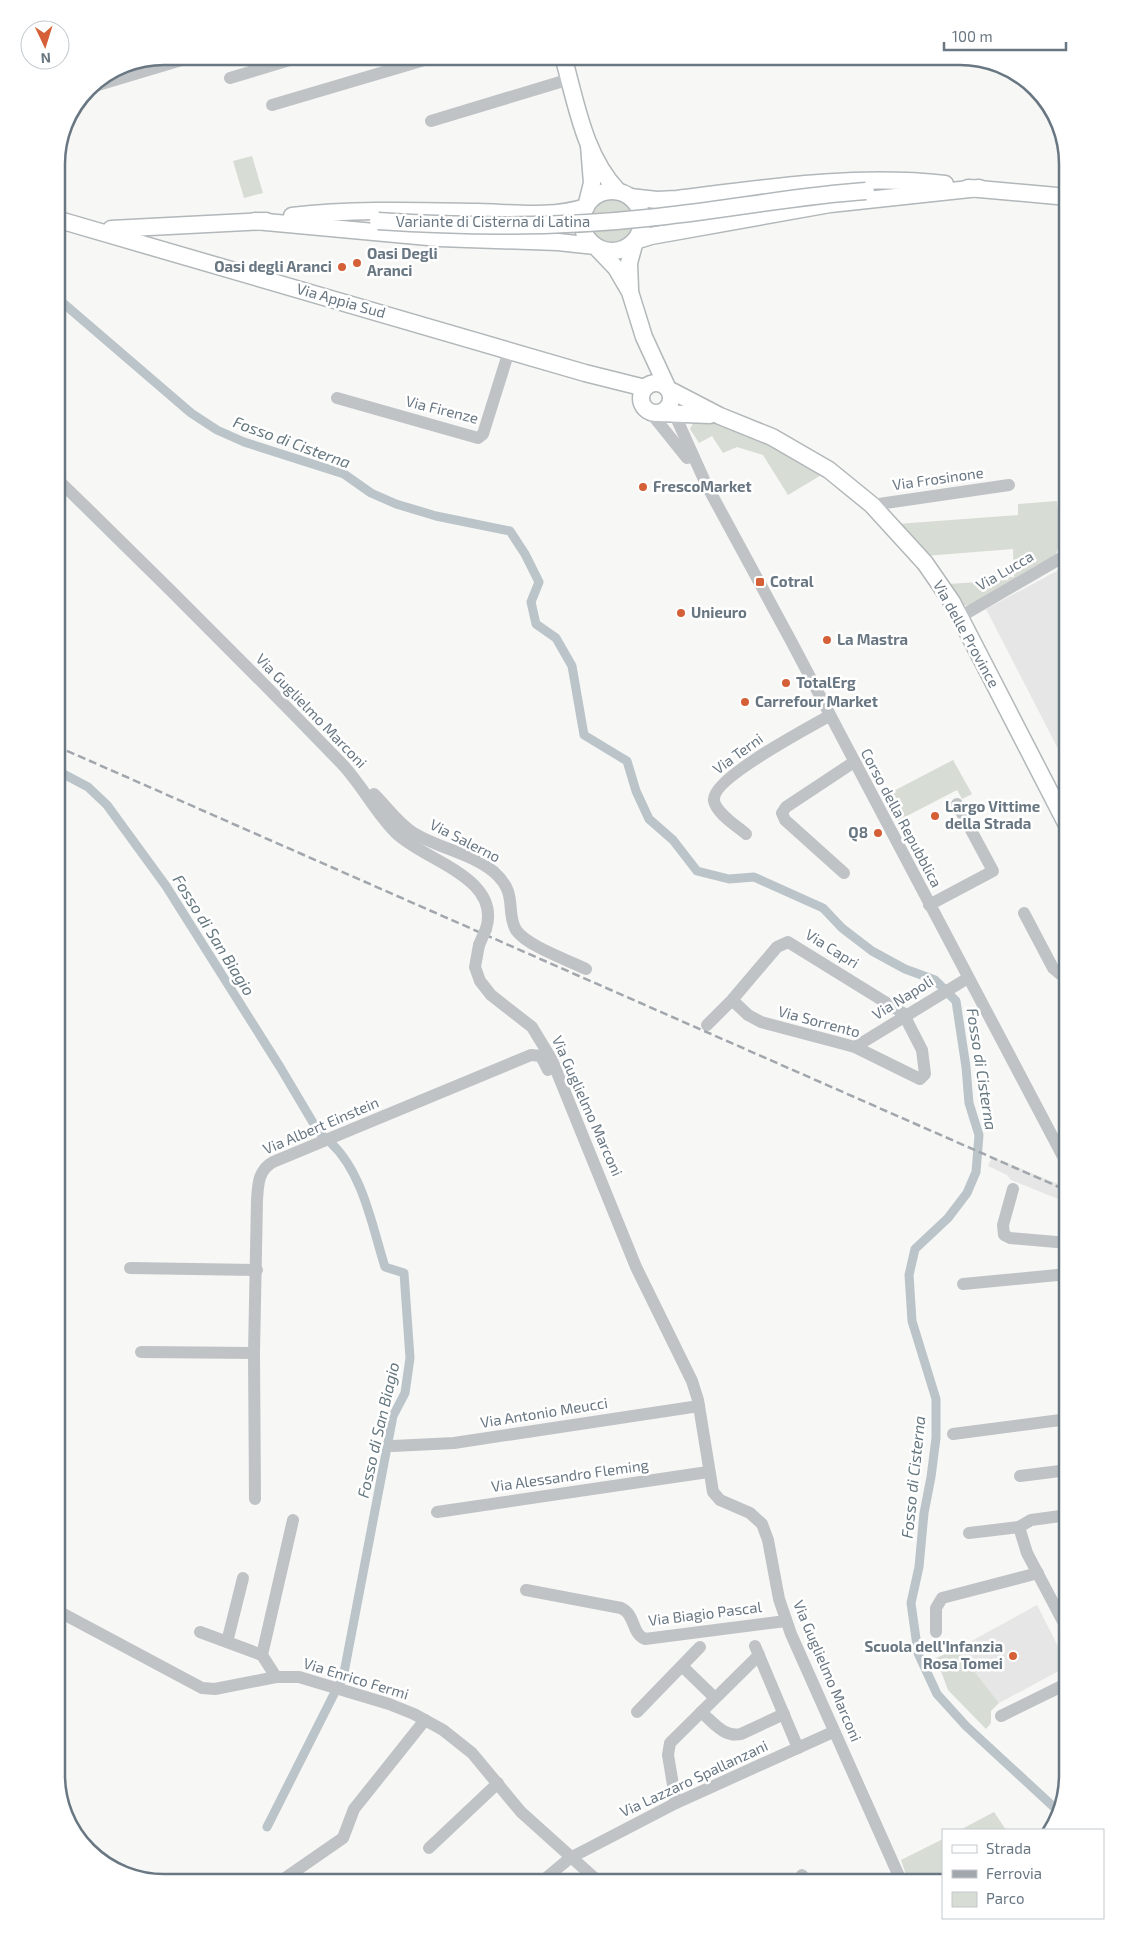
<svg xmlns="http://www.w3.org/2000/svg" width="1124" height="1939" font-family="'Exo 2',sans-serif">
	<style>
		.built { fill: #e5e6e5 }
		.green { fill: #d7dcd4 }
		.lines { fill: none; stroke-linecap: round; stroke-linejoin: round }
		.canal { stroke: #bac4c9; stroke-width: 9 }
		.major-casing { stroke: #b2b7ba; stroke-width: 19 }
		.minor { stroke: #bfc3c6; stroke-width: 12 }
		.major { stroke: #fff; stroke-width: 16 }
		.rail { stroke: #a1a7ac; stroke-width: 2.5; stroke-dasharray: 8 4; stroke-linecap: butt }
		.major-bridge-casing { stroke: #b2b7ba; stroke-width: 19; stroke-linecap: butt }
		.minor-bridge { stroke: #bfc3c6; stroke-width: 12 }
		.major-bridge { stroke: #fff; stroke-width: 16 }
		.poi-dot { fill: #d56037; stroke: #fff; stroke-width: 2 }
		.labels { text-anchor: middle; stroke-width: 5; stroke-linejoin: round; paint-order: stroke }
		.street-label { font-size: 15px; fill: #697783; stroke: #fff }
		.poi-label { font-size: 15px; font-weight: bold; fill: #697783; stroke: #fff; text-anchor: start }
		.water-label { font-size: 16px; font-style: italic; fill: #65777f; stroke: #fff }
		.rim { fill: none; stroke: #697783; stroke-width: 2.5 }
	</style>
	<rect width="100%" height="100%" fill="#f7f7f5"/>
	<g class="built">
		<polygon points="1068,565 1068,638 1064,640 1068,648 1068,768 986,609"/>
		<polygon points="992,1157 1068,1188 1068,1203 1011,1180 1007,1175 988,1166"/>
		<polygon points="1037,1605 1068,1666 999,1703 957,1649"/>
	</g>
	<g class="green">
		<polygon points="252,156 263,193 244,198 233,161"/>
		<circle cx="613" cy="221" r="25"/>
		<polygon points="704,419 778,447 823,474 788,495 763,455 737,447 723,453 712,436 699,443 690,429 693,423"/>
		<polygon points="1057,501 1061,536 1056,555 969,606 960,605 948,584 1008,580 1009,577 1014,577 1013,549 925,556 897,524 1018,515 1018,504"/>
		<polygon points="953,760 972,794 962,799 957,790 901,819 904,825 900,827 884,796"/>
		<polygon points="957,1649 999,1703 991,1711 991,1723 986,1729 948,1690 936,1658"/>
		<polygon points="994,1812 1006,1830 960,1830"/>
		<polygon points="943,1839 943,1883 909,1883 901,1860"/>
	</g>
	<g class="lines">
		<g class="canal">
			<polyline points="56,297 191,413 217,430 244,442 344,474 371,493 396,504 436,516 510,531 525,554 539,582 531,602 536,624 556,638 572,666 584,735 627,761 636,791 649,819 673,840 697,871 729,879 754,877 823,908 842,928 872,951 905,969 935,980 956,1001 966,1067 969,1103 979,1135 976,1172 967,1193 948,1218 915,1249 909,1275 912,1321 936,1399 936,1438 931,1477 924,1513 919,1567 911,1603 918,1653 937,1694 966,1726 1057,1810"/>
			<polyline points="56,770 88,787 107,805 166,886 280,1067 318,1131 324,1137"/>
			<path d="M331 1143C363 1173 372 1226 385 1267L404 1273 410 1358 405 1393 393 1416 343 1678 338 1687"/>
			<polyline points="267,1827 334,1694"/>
		</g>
		<g class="major-casing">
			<g id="major">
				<path d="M563 56C576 102 584 156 618 191"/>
				<polyline points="968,188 1068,197"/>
				<circle cx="612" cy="221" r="30"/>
				<path d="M630 197 657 200 677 199C766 188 855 174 945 184"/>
				<path d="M292 216C354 209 417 211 479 212 514 213 552 218 586 207L592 183 589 145"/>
				<polyline points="56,219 585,373 645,388"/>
				<polyline points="255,221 439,238 558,242 595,246 616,268 630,292 644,337 668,389 720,416 772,437 829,470 872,505 925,563 952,602 1068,827"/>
				<polyline points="111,229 266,221"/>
				<polyline points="630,289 629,263 635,241 651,236 830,204 979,188"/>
				<circle cx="656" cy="398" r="15"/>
				<polyline points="659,413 710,415"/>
			</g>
		</g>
		<g class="minor">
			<polyline points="230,78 303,56"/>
			<polyline points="88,88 195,56"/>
			<polyline points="272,105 438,56"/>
			<polyline points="431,121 570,79"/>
			<polyline points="337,398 478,438 483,434 509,351"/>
			<polyline points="670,404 706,484 790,639 1068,1166"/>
			<polyline points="650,412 687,458"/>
			<path d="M56 478C153 572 248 667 342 764 362 785 375 812 396 833 424 861 502 877 486 929"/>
			<polyline points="872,505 1009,485"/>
			<polyline points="960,617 1068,554"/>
			<path d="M374 794C387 807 397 822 412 832 437 848 471 853 494 872 519 894 505 911 516 930 527 946 568 960 586 969"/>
			<polyline points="1055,803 1068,797"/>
			<path d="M746 834C737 826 717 814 714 801 710 779 810 727 829 716"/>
			<polyline points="844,873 785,820 782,813 786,807 854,762"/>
			<polyline points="929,905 993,871 957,804"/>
			<polyline points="1024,913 1053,968 1060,974 1068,975"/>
			<polyline points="479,945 475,967 480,981 491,995 532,1027 552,1060 636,1267 692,1381 698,1400 713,1492 720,1500 750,1513 762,1524 768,1540 779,1599 791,1634 902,1883"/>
			<polyline points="707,1025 732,1000 777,947 788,942 903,1013 922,1050 925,1074 920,1079 855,1047 761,1022 748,1015 732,1000"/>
			<polyline points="855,1047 968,978"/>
			<polyline points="1013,1189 1003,1225 1004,1235 1010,1238 1068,1243"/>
			<polyline points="130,1268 257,1270"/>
			<polyline points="963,1284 1068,1274"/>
			<polyline points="141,1352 254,1353"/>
			<polyline points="953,1434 1068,1419"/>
			<polyline points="393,1446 454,1443 699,1406"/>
			<polyline points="1020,1476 1068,1470"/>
			<path d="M255 1499 254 1353 257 1200C258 1185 258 1170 273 1162L531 1055 541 1056 548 1070"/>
			<polyline points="437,1512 708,1472"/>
			<polyline points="1019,1527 1027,1553 1068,1631"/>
			<polyline points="1019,1527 1031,1520 1068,1515"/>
			<polyline points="969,1533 1019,1527"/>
			<path d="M526 1590 621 1608C636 1615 631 1633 645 1639L786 1621"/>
			<polyline points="56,1610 202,1688 215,1689 276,1677 299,1677 389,1704 414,1714 443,1730 472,1753 521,1812 600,1883"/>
			<polyline points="200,1632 262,1655"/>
			<polyline points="936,1632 936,1608 942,1598 1038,1573"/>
			<polyline points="227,1642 243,1578"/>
			<polyline points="755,1646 798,1748"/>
			<polyline points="682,1666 715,1698"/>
			<polyline points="276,1677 262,1655 293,1520"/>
			<polyline points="637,1712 700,1647"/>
			<path d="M701 1712C713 1722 724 1738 741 1734L784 1714"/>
			<polyline points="1001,1716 1068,1683"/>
			<polyline points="676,1803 668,1755 670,1743 759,1655"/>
			<polyline points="429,1848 498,1783"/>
			<polyline points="802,1875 807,1883"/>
			<polyline points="278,1883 343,1838 354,1809 425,1720"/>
			<polyline points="540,1883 570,1858 676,1803 833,1732"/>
		</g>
		<use href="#major" class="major"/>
		<polyline class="rail" points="56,746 1068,1191"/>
		<g class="major-bridge-casing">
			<path id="major-bridge" d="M378 221C468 227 558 228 647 218 721 211 792 196 866 191"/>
		</g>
		<polyline class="minor-bridge" points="479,945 486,929"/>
		<use href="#major-bridge" class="major-bridge"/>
	</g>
	<g class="poi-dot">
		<circle cx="357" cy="263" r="5"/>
		<circle cx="342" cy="267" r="5"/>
		<circle cx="643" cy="487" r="5"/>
		<rect x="755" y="577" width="10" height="10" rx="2.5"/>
		<circle cx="681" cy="613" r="5"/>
		<circle cx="827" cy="640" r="5"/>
		<circle cx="786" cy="683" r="5"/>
		<circle cx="745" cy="702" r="5"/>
		<circle cx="935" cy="816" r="5"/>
		<circle cx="878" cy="833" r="5"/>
		<circle cx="1013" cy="1656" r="5"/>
	</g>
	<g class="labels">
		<g class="street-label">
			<text x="493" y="227">Variante di Cisterna di Latina</text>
			<text transform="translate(341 301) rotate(16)" y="5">Via Appia Sud</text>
			<text transform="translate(442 410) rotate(14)" y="5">Via Firenze</text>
			<text transform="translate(938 479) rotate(-8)" y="5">Via Frosinone</text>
			<text transform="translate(1005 571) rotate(-30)" y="5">Via Lucca</text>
			<text transform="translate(966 634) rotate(61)" y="5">Via delle Province</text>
			<text transform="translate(311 711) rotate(46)" y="5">Via Guglielmo Marconi</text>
			<text transform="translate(738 754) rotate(-36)" y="5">Via Terni</text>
			<text transform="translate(901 818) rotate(62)" y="5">Corso della Repubblica</text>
			<text transform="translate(465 841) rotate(27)" y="5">Via Salerno</text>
			<text transform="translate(832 949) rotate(32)" y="5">Via Capri</text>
			<text transform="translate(903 998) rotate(-32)" y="5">Via Napoli</text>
			<text transform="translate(819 1022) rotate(15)" y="5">Via Sorrento</text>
			<text transform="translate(587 1106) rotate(66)" y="5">Via Guglielmo Marconi</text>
			<text transform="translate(321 1126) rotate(-23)" y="5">Via Albert Einstein</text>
			<text transform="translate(544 1413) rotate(-9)" y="5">Via Antonio Meucci</text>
			<text transform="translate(570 1476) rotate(-8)" y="5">Via Alessandro Fleming</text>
			<text transform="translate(705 1614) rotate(-7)" y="5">Via Biagio Pascal</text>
			<text transform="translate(827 1671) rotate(67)" y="5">Via Guglielmo Marconi</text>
			<text transform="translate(356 1679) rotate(17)" y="5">Via Enrico Fermi</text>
			<text transform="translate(694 1779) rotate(-25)" y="5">Via Lazzaro Spallanzani</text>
		</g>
		<g class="poi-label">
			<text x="367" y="259">Oasi Degli<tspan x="367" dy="17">Aranci</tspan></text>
			<text x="332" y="272" text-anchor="end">Oasi degli Aranci</text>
			<text x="653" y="492">FrescoMarket</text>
			<text x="770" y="587">Cotral</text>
			<text x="691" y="618">Unieuro</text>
			<text x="837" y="645">La Mastra</text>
			<text x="796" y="688">TotalErg</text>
			<text x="755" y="707">Carrefour Market</text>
			<text x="945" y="812">Largo Vittime<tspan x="945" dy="17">della Strada</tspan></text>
			<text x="868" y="838" text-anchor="end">Q8</text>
			<text x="1003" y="1652" text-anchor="end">Scuola dell'Infanzia<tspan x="1003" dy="17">Rosa Tomei</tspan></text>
		</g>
		<g class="water-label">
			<text transform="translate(292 442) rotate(20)" y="6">Fosso di Cisterna</text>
			<text transform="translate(214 935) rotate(58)" y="6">Fosso di San Biagio</text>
			<text transform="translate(982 1069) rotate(81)" y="6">Fosso di Cisterna</text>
			<text transform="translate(378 1430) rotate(-77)" y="6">Fosso di San Biagio</text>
			<text transform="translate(913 1477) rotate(-84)" y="6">Fosso di Cisterna</text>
		</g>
	</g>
	<path d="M0 0H1124V1939H0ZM164 65H960A99 99 0 0 1 1059 164V1775A99 99 0 0 1 960 1874H164A99 99 0 0 1 65 1775V164A99 99 0 0 1 164 65Z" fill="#fff" fill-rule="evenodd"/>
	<path class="rim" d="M164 65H960A99 99 0 0 1 1059 164V1775A99 99 0 0 1 960 1874H164A99 99 0 0 1 65 1775V164A99 99 0 0 1 164 65Z"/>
	<rect x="942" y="1829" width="162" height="90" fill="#ffffff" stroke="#c3c9cd"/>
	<rect x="952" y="1845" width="25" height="8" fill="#ffffff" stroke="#c3c9cd"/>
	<text x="986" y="1854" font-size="15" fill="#697783">Strada</text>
	<rect x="952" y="1870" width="25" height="8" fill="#a1a7ac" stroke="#c3c9cd"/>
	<text x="986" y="1879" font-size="15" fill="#697783">Ferrovia</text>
	<rect x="952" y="1892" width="25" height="15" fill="#d7dcd4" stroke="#c3c9cd"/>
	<text x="986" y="1904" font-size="15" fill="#697783">Parco</text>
	<g transform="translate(45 45) rotate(176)"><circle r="24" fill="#ffffff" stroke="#c3c9cd"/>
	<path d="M0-4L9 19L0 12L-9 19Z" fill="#d56037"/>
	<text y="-8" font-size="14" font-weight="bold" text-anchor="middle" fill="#697783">N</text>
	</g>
	<path d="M944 42v8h122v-8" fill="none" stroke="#697783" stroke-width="2.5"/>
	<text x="952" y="42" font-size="15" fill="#697783" stroke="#ffffff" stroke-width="4" paint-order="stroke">100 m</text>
</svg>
